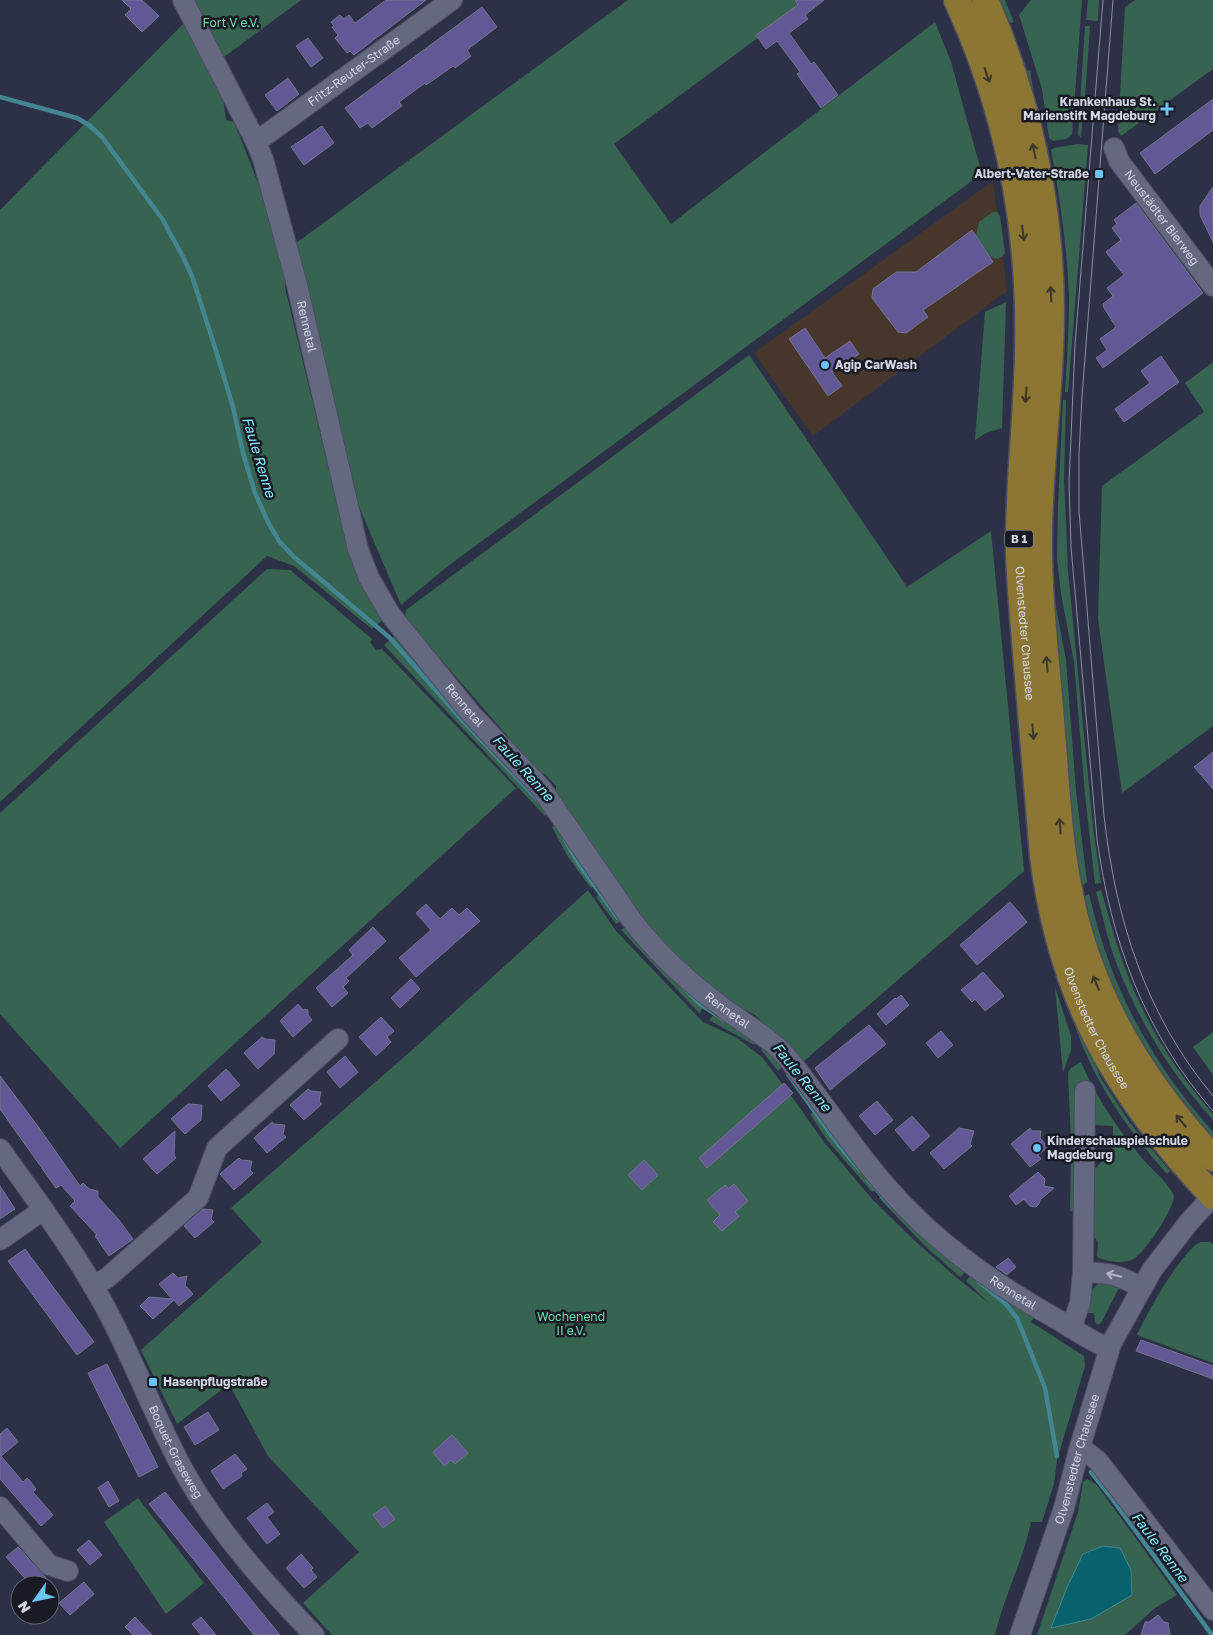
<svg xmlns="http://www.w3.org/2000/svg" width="1213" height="1635" font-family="'Golos Text',sans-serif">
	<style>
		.commercial { fill: #47362c }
		.green { fill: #376450 }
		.water { fill: #07626e; stroke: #448592 }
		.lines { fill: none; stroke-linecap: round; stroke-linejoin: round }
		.stream { stroke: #448592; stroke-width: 4.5 }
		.building { fill: #615895; stroke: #76738d }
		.minor-casing { stroke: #4b4d61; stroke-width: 22 }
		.major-casing { stroke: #4b4d61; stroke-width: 29 }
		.minor { stroke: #646881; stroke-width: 20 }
		.major { stroke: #8c7634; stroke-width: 26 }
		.tram { stroke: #8b8ea0; stroke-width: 1 }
		.oneway { stroke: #3b3629 }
		.oneway2 { stroke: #b2b5c7 }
		.poi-dot { fill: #6bc3f2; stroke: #181a24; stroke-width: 2 }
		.labels { text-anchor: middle; stroke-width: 5; stroke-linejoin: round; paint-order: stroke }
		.shield { fill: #181a24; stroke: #9b9eab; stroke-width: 1 }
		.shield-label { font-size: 11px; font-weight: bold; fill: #d3d6e5 }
		.park-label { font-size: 12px; fill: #6cdeae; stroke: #181a24 }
		.street-label { font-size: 12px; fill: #d3d6e5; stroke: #181a24 }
		.poi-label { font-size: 12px; font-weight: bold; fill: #d3d6e5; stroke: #181a24; text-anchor: start }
		.water-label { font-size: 14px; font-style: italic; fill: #84eeff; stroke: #181a24 }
	</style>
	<rect width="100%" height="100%" fill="#2d3147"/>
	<polygon class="commercial" points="993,181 1007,291 813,436 754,353"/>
	<g class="green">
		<polygon points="193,0 301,0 224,57"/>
		<polygon points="628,0 809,0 614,144 671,224 935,22 951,62 980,167 973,180 448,566 401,605 360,509 296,243"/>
		<polygon points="1000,0 1005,0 1014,22 1010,23"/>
		<polygon points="1031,0 1082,0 1072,135 1066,139 1053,141 1049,138 1042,89 1019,15"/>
		<polygon points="1088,0 1099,0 1098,21 1086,20"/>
		<polygon points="1135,0 1213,0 1213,69 1121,136 1118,131 1125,7"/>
		<polygon points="186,21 223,99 226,120 234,122 260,188 285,272 285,288 343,528 385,618 372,629 294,566 267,556 0,802 0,210"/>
		<polygon points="1085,26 1090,26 1085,97 1082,98 1082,101 1084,101 1081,137 1078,135"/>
		<polygon points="1030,70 1040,132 1038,141 1030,85 1027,71"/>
		<path d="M1078 144 1088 145 1068 392H1065C1067 360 1069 328 1069 296 1067 246 1060 198 1051 150L1054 148Z"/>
		<path d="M993 212H997L1000 216 1005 253C993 270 983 246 976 236L979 222Z"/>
		<polygon points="1006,302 1002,428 986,433 975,440 985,312"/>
		<polygon points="749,355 907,587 991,531 1024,871 804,1061 755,1015 726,1000 672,954 640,916 556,792 556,786 545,774 538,774 510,739 405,618 406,610"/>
		<polygon points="1213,362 1213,726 1122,793 1098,619 1102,486 1204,412 1185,383"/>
		<polygon points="1063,400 1066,400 1064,478 1068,571 1093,827 1101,883 1095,884 1085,794 1074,662 1061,594 1057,558 1058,505"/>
		<polygon points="1049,515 1052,586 1066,660 1076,791 1087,882 1085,884 1079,885 1048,607"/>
		<polygon points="267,569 290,570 372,639 370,642 376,650 382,649 516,788 120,1148 0,1014 0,813"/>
		<polygon points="398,633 553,812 545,816 384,645"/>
		<polygon points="558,822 599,883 591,888 568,857 552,827"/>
		<path d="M588 890 616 931 703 1022 737 1038 762 1057 792 1097 824 1142 872 1199 915 1241 957 1278 990 1304 966 1281 973 1272 1035 1316 1031 1322 1084 1356 1085 1366 1057 1460 1054 1484 1042 1522H1031C1023 1561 1004 1596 995 1635H332L303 1603 359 1552 268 1456 229 1384 177 1424 141 1350 262 1242 231 1208 419 1044Z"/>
		<path d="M1101 890C1108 913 1114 937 1122 960 1142 1017 1173 1069 1213 1114V1120C1172 1075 1139 1022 1117 965 1108 942 1103 916 1096 892Z"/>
		<polygon points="603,891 624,919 616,924 596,897"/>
		<path d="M1089 894C1111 989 1149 1059 1213 1132V1147L1127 1030 1080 899Z"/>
		<polygon points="630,924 705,1001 700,1014 621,930"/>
		<polygon points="1055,987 1071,1036 1071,1050 1063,1073"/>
		<path d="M1065 987 1100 1077 1130 1123 1170 1171 1167 1174C1118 1119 1079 1060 1065 987Z"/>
		<polygon points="717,1011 759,1039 754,1045 709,1020"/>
		<polygon points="1213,1032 1213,1075 1193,1047"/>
		<polygon points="767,1044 785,1063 778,1071 761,1050"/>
		<path d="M1081 1062C1096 1097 1117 1128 1141 1157 1151 1169 1168 1182 1174 1196 1174 1209 1145 1252 1134 1259 1125 1264 1108 1262 1099 1258L1097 1256 1098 1243 1091 1231V1173L1113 1150V1126L1094 1125 1075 1141 1071 1142 1068 1073 1071 1068Z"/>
		<polygon points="819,1110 878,1188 872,1192 827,1140 810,1114"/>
		<polygon points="1071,1150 1078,1151 1077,1212 1070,1211"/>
		<polygon points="884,1194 968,1269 960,1277 924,1245 879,1198"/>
		<path d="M1201 1242H1210L1213 1244V1363L1137 1335C1150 1308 1163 1285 1181 1261 1187 1254 1192 1246 1201 1242Z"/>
		<path d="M1102 1282 1115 1284 1119 1288 1101 1323 1098 1325 1095 1322 1094 1313H1088C1089 1299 1088 1288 1102 1282Z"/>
		<polygon points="1087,1479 1096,1484 1177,1595 1155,1608 1125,1635 1037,1635 1078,1512 1083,1482"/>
		<polygon points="138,1498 204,1583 166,1614 104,1522"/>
	</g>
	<polygon class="water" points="1103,1546 1120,1548 1131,1570 1132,1595 1091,1619 1051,1628 1068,1585 1083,1554"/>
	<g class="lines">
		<g class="stream">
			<polyline points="0,97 77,118 89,125 102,137 163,220 183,257 192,276 217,354 233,407 243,453 255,493 268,522 279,541 294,557 389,637 463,721 540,802"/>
			<polyline points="565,840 580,866 618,918"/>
			<polyline points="685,989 700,1004 724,1020"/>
			<polyline points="788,1074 837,1143 860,1170"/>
			<polyline points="868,1180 891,1206"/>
			<polyline points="978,1281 1005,1303 1017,1318 1045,1388 1057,1456"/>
			<polyline points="1091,1472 1110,1496 1212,1635"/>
		</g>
	</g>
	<g class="building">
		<polygon points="122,0 142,0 159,16 142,32 125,15 131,9"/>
		<polygon points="386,0 426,0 354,55 350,51 347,53 335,38 338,35 332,27 334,26 331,22 340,15 344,19 349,15 355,23"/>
		<polygon points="795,0 824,0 805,15 808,19 789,33 811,64 814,62 838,95 821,108 797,74 800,72 777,41 766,49 756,35 798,5"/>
		<polygon points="482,7 497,27 467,50 471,56 455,68 453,66 426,85 425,83 399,102 402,106 372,128 368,123 360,128 345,108"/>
		<polygon points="308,38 323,58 311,67 296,46"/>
		<polygon points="288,78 299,94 277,111 265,95"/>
		<polygon points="1213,99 1213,130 1155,174 1140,153"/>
		<polygon points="322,126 334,143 304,165 291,147"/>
		<polygon points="1213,187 1213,242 1200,215 1200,206"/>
		<polygon points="1136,203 1203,293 1103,368 1096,358 1107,350 1100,339 1116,327 1104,308 1103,304 1113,296 1107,288 1124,275 1106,252 1121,240 1112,228 1117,224 1114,220"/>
		<polygon points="972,230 993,262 923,310 928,317 906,333 898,332 872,298 873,289 896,272 916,272"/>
		<polygon points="805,328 825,358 850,341 859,354 832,372 842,386 828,396 789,339"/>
		<polygon points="1161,356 1179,382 1124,422 1115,409 1150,383 1141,371"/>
		<polygon points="1213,752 1213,789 1194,767"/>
		<polygon points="1010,902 1027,922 977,965 960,945"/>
		<polygon points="426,904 440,919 452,908 459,915 467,908 480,921 416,977 399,958 431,930 416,913"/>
		<polygon points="373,927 386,941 346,978 349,981 343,987 348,993 332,1007 316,988 353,955 349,950"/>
		<polygon points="983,972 1004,996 985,1011 975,999 972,1002 961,990"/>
		<polygon points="411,979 420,989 400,1008 391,998"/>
		<polygon points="901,995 909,1005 886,1025 877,1014 895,998 896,999"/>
		<polygon points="298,1004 302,1009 308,1010 308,1015 312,1020 293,1037 280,1021"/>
		<polygon points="381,1017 394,1031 387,1037 391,1042 376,1056 359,1037"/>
		<polygon points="869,1025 886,1044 830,1090 815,1068"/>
		<polygon points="941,1031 953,1045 938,1058 926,1043"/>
		<polygon points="262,1037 265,1039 275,1040 274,1054 258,1069 244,1053"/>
		<polygon points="345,1056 358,1072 340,1088 327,1072"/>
		<polygon points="226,1069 240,1085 221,1101 208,1086"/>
		<polygon points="0,1076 37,1125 80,1186 83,1183 89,1189 98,1191 98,1197 119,1220 133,1239 109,1256 95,1236 97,1235 70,1206 75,1201 61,1185 56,1188 0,1109"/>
		<polygon points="784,1083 793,1093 707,1168 699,1158"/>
		<polygon points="308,1089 311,1091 321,1092 319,1101 322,1104 304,1120 290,1105"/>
		<polygon points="877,1101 893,1120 875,1135 859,1116"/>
		<polygon points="188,1104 202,1105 201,1120 185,1134 171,1119"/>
		<polygon points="912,1116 930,1136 913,1151 895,1130"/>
		<polygon points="272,1122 274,1124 285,1125 283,1134 286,1137 267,1153 254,1138"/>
		<polygon points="959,1128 974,1131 970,1144 972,1146 944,1169 930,1153"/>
		<polygon points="1030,1128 1032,1131 1041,1131 1040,1138 1048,1147 1038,1155 1041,1159 1030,1167 1011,1144"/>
		<polygon points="175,1131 174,1155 176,1158 157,1174 143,1159"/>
		<polygon points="239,1158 241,1160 252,1161 250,1170 253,1173 234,1190 220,1174"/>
		<polygon points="644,1160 658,1175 642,1190 628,1175"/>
		<polygon points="1038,1172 1045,1179 1044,1186 1054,1188 1040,1200 1039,1204 1036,1207 1030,1206 1024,1199 1016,1205 1009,1196"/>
		<polygon points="734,1184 748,1201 735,1212 739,1216 722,1231 713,1222 720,1215 707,1200 725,1185 728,1189"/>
		<polygon points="0,1186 15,1209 0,1219"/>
		<polygon points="203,1209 213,1210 211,1219 214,1222 195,1238 184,1226"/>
		<polygon points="25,1249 94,1342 77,1355 8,1261"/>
		<polygon points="1008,1258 1016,1267 1007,1275 996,1267"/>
		<polygon points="173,1273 178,1278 187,1276 185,1285 193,1294 179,1306 174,1300 153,1319 140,1306 149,1297 172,1299 159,1284"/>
		<polygon points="1141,1340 1213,1366 1213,1379 1136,1351"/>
		<polygon points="107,1364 158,1467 139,1477 88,1373"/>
		<polygon points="208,1412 219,1430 195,1445 184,1427"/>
		<polygon points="7,1428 18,1442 1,1456 23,1482 27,1478 29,1480 36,1489 33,1492 53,1515 41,1526 0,1479 0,1434"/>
		<polygon points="452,1435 468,1453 455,1464 451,1460 444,1466 433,1452"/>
		<polygon points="235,1454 247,1469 241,1473 242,1476 223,1489 211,1471"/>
		<polygon points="108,1481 119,1501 109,1507 98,1488"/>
		<polygon points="165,1492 244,1591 280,1635 254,1635 221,1594 149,1504"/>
		<polygon points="267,1503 274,1512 267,1517 280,1534 267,1544 247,1518"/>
		<polygon points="385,1506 395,1519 383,1528 373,1515"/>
		<polygon points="89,1540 102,1555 90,1565 77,1550"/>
		<polygon points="18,1547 47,1579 40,1585 31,1585 6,1557"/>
		<polygon points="301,1554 313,1568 311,1570 317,1577 304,1588 286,1568"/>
		<polygon points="84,1582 94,1594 70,1615 59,1603"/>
		<polygon points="1158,1615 1164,1622 1168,1623 1170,1635 1141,1635 1145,1622 1149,1622"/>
		<polygon points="135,1617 152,1635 133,1635 125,1627"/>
		<polygon points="201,1617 216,1635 201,1635 192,1624"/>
	</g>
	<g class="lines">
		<g class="minor-casing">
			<g id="minor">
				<path id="s1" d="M183 0 256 142 263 159 297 285 358 549 369 578 390 614 471 714 541 788 631 919C655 951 685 979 717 1003 737 1019 759 1031 778 1048 792 1061 802 1077 814 1092 837 1123 859 1155 885 1185 934 1242 994 1284 1060 1321 1076 1331 1092 1341 1109 1349"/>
				<path id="s2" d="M256 142 452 0"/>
				<path id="s3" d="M1114 148 1119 161 1213 286"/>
				<path id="s4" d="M0 1149C36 1199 73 1249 103 1303 132 1356 153 1413 181 1466 214 1527 266 1585 314 1635"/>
				<polyline points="0,1240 43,1210"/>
				<path d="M1083 1272C1110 1273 1117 1274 1142 1288"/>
				<polyline points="93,1286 107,1278 198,1198 217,1148 338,1039"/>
				<polyline points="1071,1328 1080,1303 1083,1272 1085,1091"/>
				<polyline points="1079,1450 1088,1453 1098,1461 1213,1610"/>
				<polyline points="0,1507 49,1565 68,1571"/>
				<path id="s5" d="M1020 1635 1064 1508 1079 1450 1111 1344 1152 1270 1189 1222 1213 1196"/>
			</g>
		</g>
		<g class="major-casing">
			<g id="major">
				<path id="s6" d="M957 0C1008 110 1031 230 1028 351 1027 418 1018 485 1019 552 1020 589 1024 627 1027 665 1032 728 1038 792 1043 856 1061 999 1116 1093 1213 1196"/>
				<path d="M985 0C1028 99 1051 206 1051 313 1051 386 1040 459 1039 532 1038 594 1046 657 1051 720 1056 778 1058 837 1070 895 1090 996 1143 1083 1213 1158"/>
			</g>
		</g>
		<use href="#minor" class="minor"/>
		<use href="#major" class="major"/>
		<g class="tram">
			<path d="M1103 0 1075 345 1069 483 1071 547 1097 839C1111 941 1144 1032 1213 1111"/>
			<path d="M1113 0 1082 396 1079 454V511L1104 816C1116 920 1145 1014 1213 1096"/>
		</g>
	</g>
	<defs><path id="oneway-shaft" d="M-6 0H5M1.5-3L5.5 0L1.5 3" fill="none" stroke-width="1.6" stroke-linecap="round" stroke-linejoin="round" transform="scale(1.25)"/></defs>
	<g class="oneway">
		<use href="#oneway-shaft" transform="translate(987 75) rotate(71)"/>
		<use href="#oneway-shaft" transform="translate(1034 151) rotate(-102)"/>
		<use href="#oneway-shaft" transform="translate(1023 233) rotate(83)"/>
		<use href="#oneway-shaft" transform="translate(1051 294) rotate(-92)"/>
		<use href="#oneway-shaft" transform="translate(1026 395) rotate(94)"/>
		<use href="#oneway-shaft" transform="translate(1047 664) rotate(-95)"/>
		<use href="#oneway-shaft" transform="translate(1033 732) rotate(85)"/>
		<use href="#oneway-shaft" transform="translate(1060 826) rotate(-95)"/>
		<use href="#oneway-shaft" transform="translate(1096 983) rotate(-113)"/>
		<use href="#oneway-shaft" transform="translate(1181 1121) rotate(-130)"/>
	</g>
	<use class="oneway2" href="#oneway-shaft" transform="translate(1114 1275) rotate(-167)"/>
	<g class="poi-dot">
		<path d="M1164.5 101.5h5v5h5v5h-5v5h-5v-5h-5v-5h5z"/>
		<rect x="1094" y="169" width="10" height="10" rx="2.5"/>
		<circle cx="825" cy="365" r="5"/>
		<circle cx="1037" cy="1148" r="5"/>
		<rect x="148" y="1377" width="10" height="10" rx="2.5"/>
	</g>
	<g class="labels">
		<rect class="shield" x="1005" y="530.5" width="28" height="17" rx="4"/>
		<g class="shield-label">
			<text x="1019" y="543">B 1</text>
		</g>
		<g class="park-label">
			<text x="231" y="27">Fort V e.V.</text>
			<text x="571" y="1321">Wochenend<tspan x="571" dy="14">II e.V.</tspan></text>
		</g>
		<g class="street-label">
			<text dy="4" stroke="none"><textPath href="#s2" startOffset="121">Fritz-Reuter-Straße</textPath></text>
			<text dy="4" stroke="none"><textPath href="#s3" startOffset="85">Neustädter Bierweg</textPath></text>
			<text dy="4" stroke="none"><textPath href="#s1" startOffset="351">Rennetal</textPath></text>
			<text dy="4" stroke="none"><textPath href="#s6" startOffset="644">Olvenstedter Chaussee</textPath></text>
			<text dy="4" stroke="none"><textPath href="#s1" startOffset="770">Rennetal</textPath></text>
			<text dy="4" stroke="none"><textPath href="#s1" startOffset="1175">Rennetal</textPath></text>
			<text dy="4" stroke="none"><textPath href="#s6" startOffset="1049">Olvenstedter Chaussee</textPath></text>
			<text dy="4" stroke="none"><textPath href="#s1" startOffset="1580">Rennetal</textPath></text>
			<text dy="4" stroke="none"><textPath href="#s4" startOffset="351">Boquet-Graseweg</textPath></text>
			<text dy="4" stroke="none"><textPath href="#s5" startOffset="185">Olvenstedter Chaussee</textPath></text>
		</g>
		<g class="poi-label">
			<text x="1156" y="106" text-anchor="end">Krankenhaus St.<tspan x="1156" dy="14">Marienstift Magdeburg</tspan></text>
			<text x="1089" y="178" text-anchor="end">Albert-Vater-Straße</text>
			<text x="835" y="369">Agip CarWash</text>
			<text x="1047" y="1145">Kinderschauspielschule<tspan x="1047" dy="14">Magdeburg</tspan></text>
			<text x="163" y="1386">Hasenpflugstraße</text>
		</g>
		<g class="water-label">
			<text transform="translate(259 457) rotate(73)" y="5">Faule Renne</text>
			<text transform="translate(523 768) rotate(48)" y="5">Faule Renne</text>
			<text transform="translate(802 1077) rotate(51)" y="5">Faule Renne</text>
			<text transform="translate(1160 1547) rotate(53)" y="5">Faule Renne</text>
		</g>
	</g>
	<g transform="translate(35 1600) rotate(237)"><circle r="24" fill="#181a24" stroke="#636571"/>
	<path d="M0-4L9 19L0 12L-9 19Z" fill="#6bc3f2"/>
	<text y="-8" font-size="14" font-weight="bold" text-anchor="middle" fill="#d3d6e5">N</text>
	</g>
</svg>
